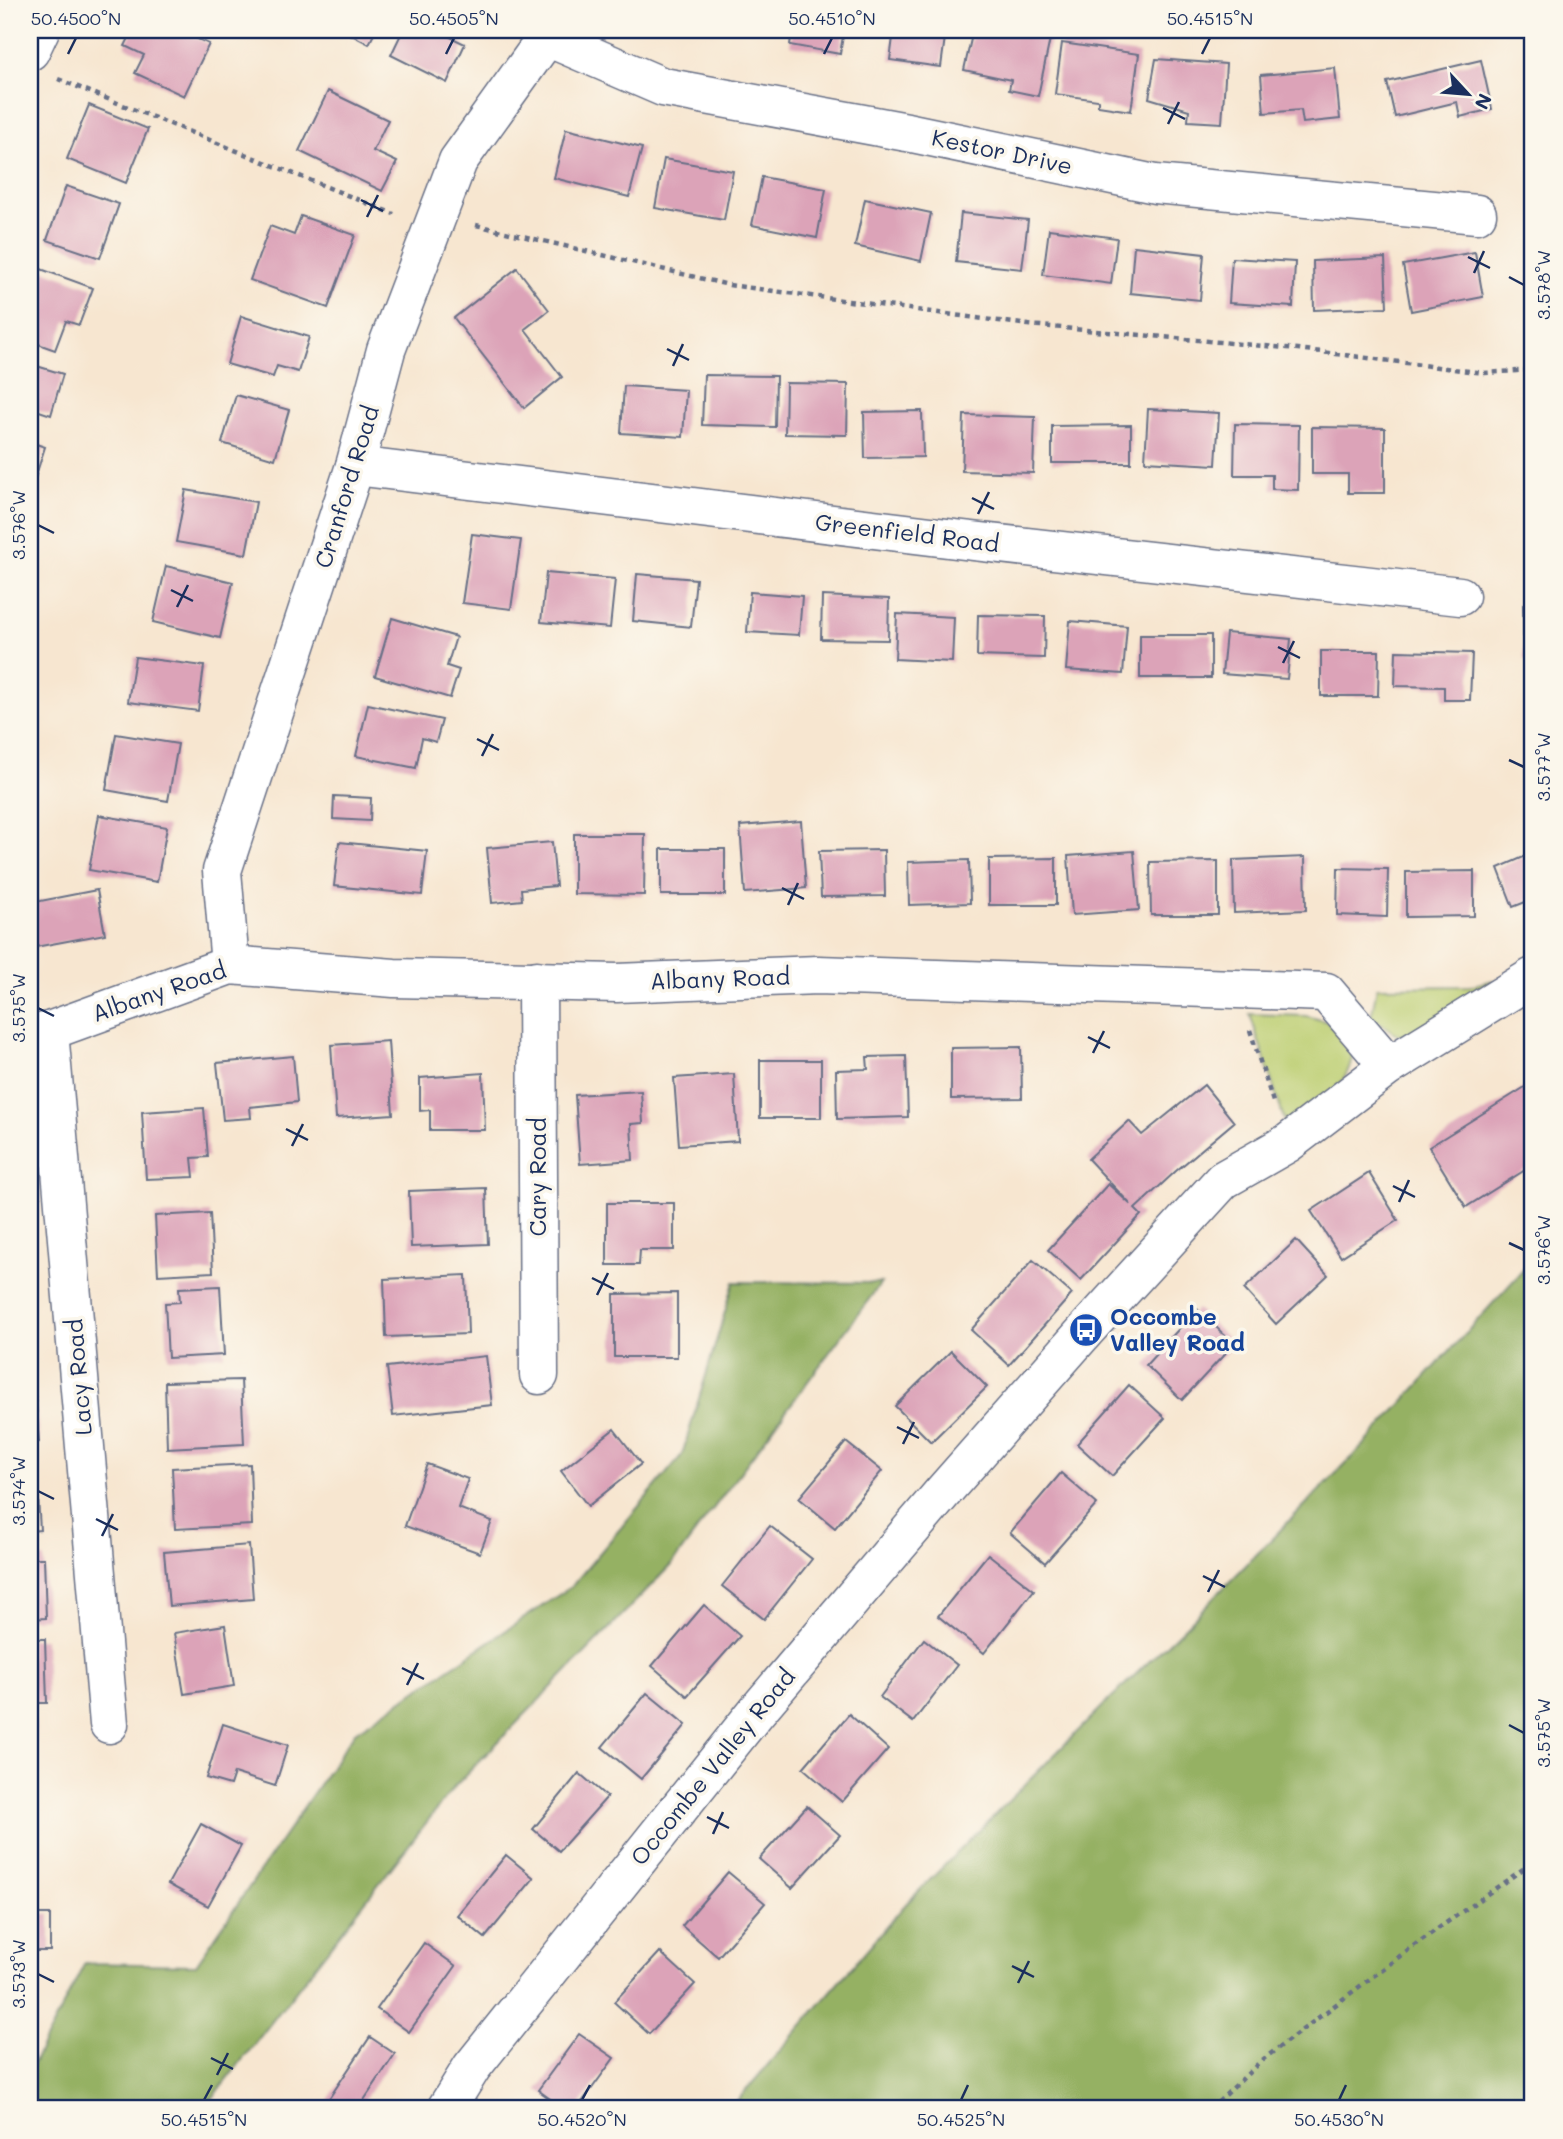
<svg xmlns="http://www.w3.org/2000/svg" width="1563" height="2139" font-family="Mali,sans-serif">
	<style>
		.green { fill: #bcce71; stroke: #6c7e68; stroke-width: 2 }
		.forest { fill: #95b163; stroke: #587060; stroke-width: 2 }
		.building { fill: #dca3b8 }
		.lines { fill: none; stroke-linecap: round; stroke-linejoin: round }
		.minor-casing { stroke: #686f86; stroke-width: 41 }
		.path { stroke: #686f86; stroke-width: 4.5; stroke-dasharray: 5 5; stroke-linecap: butt }
		.minor { stroke: #fff; stroke-width: 38 }
		.ticks { fill: none; stroke: #1b2f5e; stroke-width: 2.5 }
		.labels { text-anchor: middle; stroke-width: 7; stroke-linejoin: round; paint-order: stroke }
		.street-label { font-size: 23px; fill: #1b2f5e; stroke: #fbf7ec }
		.transit-label { font-size: 23px; font-weight: bold; fill: #164399; stroke: #fbf7ec; text-anchor: start }
		.neatline { fill: none; stroke: #1b2f5e; stroke-width: 2.5 }
		.ticks-label { font-size: 18px; text-anchor: middle; fill: #1b2f5e }
	</style>
	<rect width="100%" height="100%" fill="#fbf7ec"/>
	<filter id="ink" filterUnits="userSpaceOnUse"><feTurbulence type="fractalNoise" baseFrequency=".0143" numOctaves="2"/><feDisplacementMap in="SourceGraphic" scale="14" xChannelSelector="R" yChannelSelector="G"/><feConvolveMatrix kernelMatrix="1 2 1 2 8 2 1 2 1" color-interpolation-filters="sRGB"/></filter>
	<filter id="wash" filterUnits="userSpaceOnUse"><feTurbulence type="fractalNoise" baseFrequency=".00686" numOctaves="4" result="noise"/><feDisplacementMap in="SourceGraphic" scale="28" xChannelSelector="R" yChannelSelector="G"/><feGaussianBlur stdDeviation="1.57" result="paint"/><feColorMatrix in="noise" values="0 0 0 0 0 0 0 0 0 0 0 0 0 0 0 0 0 1.4 0 .05"/><feComposite in="paint" operator="in"/></filter>
	<g filter="url(#wash)">
		<rect width="100%" height="100%" fill="#f7e6d0"/>
		<g class="green">
			<polygon points="1494,980 1417,1042 1397,1034 1371,1017 1377,987 1470,986"/>
			<path d="M1250 1014 1307 1016 1328 1022 1353 1051C1348 1093 1318 1102 1285 1122Z"/>
		</g>
		<g class="forest">
			<polygon points="1533,1259 1533,2109 730,2109 905,1905 1109,1700 1188,1624 1364,1445"/>
			<polygon points="734,1282 881,1283 672,1564 454,1787 204,2109 30,2109 30,2069 85,1963 196,1965 355,1732 572,1586 682,1455"/>
		</g>
		<g id="blocks">
			<g class="building">
				<polygon points="133,30 178,30 209,44 184,96 135,73 144,55 125,46"/>
				<polygon points="342,30 376,30 369,44"/>
				<polygon points="403,30 436,30 465,44 447,83 391,55"/>
				<polygon points="792,30 844,30 840,54 790,45"/>
				<polygon points="894,30 946,30 941,67 890,60"/>
				<polygon points="973,30 1008,30 1050,39 1038,96 1009,90 1011,80 964,70"/>
				<polygon points="1062,43 1139,54 1131,111 1098,106 1098,100 1055,94"/>
				<polygon points="1156,59 1226,64 1222,123 1188,121 1189,110 1149,98"/>
				<polygon points="1481,60 1492,109 1460,117 1457,102 1395,117 1387,82"/>
				<polygon points="1335,68 1340,119 1303,123 1301,110 1264,113 1261,75"/>
				<polygon points="328,91 388,120 373,151 397,162 382,191 299,151"/>
				<polygon points="89,105 148,129 126,183 67,159"/>
				<polygon points="566,129 642,148 629,197 554,178"/>
				<polygon points="664,159 733,171 724,220 655,208"/>
				<polygon points="762,177 826,189 817,238 752,225"/>
				<polygon points="66,186 119,204 100,258 47,240"/>
				<polygon points="865,199 931,213 921,261 855,246"/>
				<polygon points="961,213 1028,220 1022,269 956,262"/>
				<polygon points="301,216 355,235 328,308 250,280 270,226 294,235"/>
				<polygon points="1049,229 1117,238 1111,284 1043,275"/>
				<polygon points="1134,246 1204,254 1200,300 1130,293"/>
				<polygon points="1475,252 1483,297 1411,311 1403,265"/>
				<polygon points="1232,258 1295,262 1293,307 1229,303"/>
				<polygon points="1385,258 1387,307 1314,310 1313,261"/>
				<polygon points="38,268 93,288 79,325 66,321 55,350 30,341 30,290"/>
				<polygon points="517,268 549,310 525,329 562,377 524,408 454,318"/>
				<polygon points="241,316 309,337 298,372 277,366 273,377 227,364"/>
				<polygon points="30,364 63,374 51,415 30,408"/>
				<polygon points="704,375 776,376 775,427 702,425"/>
				<polygon points="786,383 848,384 847,435 785,434"/>
				<polygon points="624,386 686,390 683,437 621,433"/>
				<polygon points="236,395 289,410 275,459 222,443"/>
				<polygon points="1148,409 1219,413 1216,465 1145,461"/>
				<polygon points="922,411 923,457 865,458 864,412"/>
				<polygon points="964,415 1035,417 1033,473 962,471"/>
				<polygon points="1235,424 1299,425 1298,490 1272,489 1272,475 1234,475"/>
				<polygon points="1131,425 1131,463 1052,463 1052,426"/>
				<polygon points="1312,427 1385,428 1385,493 1348,493 1348,474 1312,474"/>
				<polygon points="30,442 45,447 30,494"/>
				<polygon points="186,490 256,502 246,554 176,542"/>
				<polygon points="472,534 521,540 511,609 462,603"/>
				<polygon points="166,566 233,582 220,638 153,622"/>
				<polygon points="546,573 615,579 610,628 541,622"/>
				<polygon points="637,574 696,579 691,627 633,621"/>
				<polygon points="750,592 802,596 799,635 747,632"/>
				<polygon points="822,596 889,599 888,640 821,639"/>
				<polygon points="1533,604 1533,659 1524,660 1523,605"/>
				<polygon points="897,614 954,617 952,662 895,659"/>
				<polygon points="978,615 1045,616 1044,658 977,656"/>
				<polygon points="392,618 456,637 447,666 459,670 450,698 375,676"/>
				<polygon points="1070,621 1127,626 1123,674 1066,670"/>
				<polygon points="1226,633 1291,639 1287,679 1222,674"/>
				<rect x="1140" y="635" width="71" height="43"/>
				<polygon points="1321,651 1379,651 1378,696 1321,696"/>
				<polygon points="1396,651 1472,653 1470,700 1444,700 1444,687 1395,686"/>
				<polygon points="135,657 204,666 198,711 128,702"/>
				<polygon points="368,704 442,720 436,742 422,738 416,768 356,756"/>
				<polygon points="116,734 178,744 168,801 106,790"/>
				<polygon points="334,796 371,798 370,821 333,819"/>
				<polygon points="99,815 167,827 157,882 89,870"/>
				<polygon points="801,821 806,888 745,893 740,826"/>
				<polygon points="574,834 645,834 644,895 574,894"/>
				<polygon points="339,842 427,851 422,895 334,886"/>
				<polygon points="552,842 556,886 521,889 522,900 492,903 487,848"/>
				<rect x="661" y="849" width="64" height="46"/>
				<polygon points="884,850 885,896 821,897 819,851"/>
				<polygon points="1134,851 1139,910 1072,915 1068,856"/>
				<polygon points="1533,853 1533,899 1513,907 1498,868"/>
				<polygon points="1305,857 1306,910 1234,913 1233,860"/>
				<polygon points="1056,858 1056,905 989,905 989,859"/>
				<polygon points="969,860 970,903 909,905 908,862"/>
				<polygon points="1218,861 1218,915 1151,915 1150,862"/>
				<polygon points="1338,868 1388,869 1387,917 1337,915"/>
				<polygon points="1474,871 1474,916 1406,917 1406,872"/>
				<polygon points="97,890 105,934 30,948 30,903"/>
				<polygon points="388,1041 393,1114 336,1118 331,1045"/>
				<polygon points="1021,1047 1022,1098 951,1099 951,1048"/>
				<polygon points="293,1056 297,1102 250,1107 251,1118 223,1120 217,1063"/>
				<polygon points="906,1056 908,1117 837,1119 836,1070 868,1069 867,1057"/>
				<rect x="760" y="1060" width="61" height="58"/>
				<polygon points="483,1073 485,1130 430,1130 430,1110 420,1111 420,1078"/>
				<polygon points="734,1074 738,1141 679,1145 674,1078"/>
				<polygon points="1533,1082 1533,1165 1466,1207 1429,1147"/>
				<polygon points="1204,1085 1234,1122 1176,1171 1135,1209 1141,1215 1081,1280 1048,1250 1108,1184 1131,1205 1088,1159 1129,1121 1142,1135"/>
				<polygon points="641,1091 643,1123 631,1124 633,1160 580,1164 575,1095"/>
				<polygon points="204,1108 208,1157 192,1158 194,1177 146,1179 142,1112"/>
				<polygon points="1369,1173 1398,1220 1341,1257 1311,1211"/>
				<polygon points="486,1188 488,1244 411,1247 409,1191"/>
				<polygon points="607,1203 674,1203 674,1250 640,1250 639,1265 607,1265"/>
				<polygon points="210,1213 213,1272 158,1275 155,1216"/>
				<polygon points="1296,1240 1328,1275 1276,1324 1244,1289"/>
				<polygon points="1033,1260 1072,1294 1009,1365 971,1330"/>
				<polygon points="466,1275 468,1334 386,1337 384,1279"/>
				<polygon points="220,1286 224,1355 168,1358 165,1303 180,1302 179,1288"/>
				<polygon points="677,1293 677,1357 614,1357 614,1294"/>
				<polygon points="1197,1309 1234,1344 1182,1400 1146,1365"/>
				<polygon points="951,1351 987,1387 931,1442 895,1406"/>
				<polygon points="486,1356 492,1405 393,1416 387,1367"/>
				<polygon points="241,1380 244,1444 167,1448 165,1382"/>
				<polygon points="30,1383 34,1383 39,1442 30,1443"/>
				<polygon points="1129,1385 1165,1418 1112,1476 1077,1444"/>
				<polygon points="614,1429 641,1464 588,1506 561,1471"/>
				<polygon points="846,1442 882,1471 835,1528 799,1498"/>
				<polygon points="250,1464 252,1525 175,1529 172,1468"/>
				<polygon points="427,1464 468,1479 458,1508 492,1521 480,1553 405,1526"/>
				<polygon points="30,1465 36,1465 40,1530 30,1531"/>
				<polygon points="1061,1473 1097,1504 1045,1563 1010,1533"/>
				<polygon points="770,1526 812,1559 764,1619 722,1586"/>
				<polygon points="249,1545 253,1599 169,1606 164,1552"/>
				<polygon points="988,1554 1034,1590 984,1653 938,1616"/>
				<polygon points="30,1558 44,1558 46,1618 30,1619"/>
				<polygon points="704,1605 740,1636 687,1696 652,1666"/>
				<polygon points="225,1625 234,1686 184,1694 174,1633"/>
				<polygon points="30,1639 45,1639 47,1703 30,1703"/>
				<polygon points="924,1639 957,1665 913,1722 880,1697"/>
				<polygon points="647,1693 686,1725 641,1779 602,1747"/>
				<polygon points="849,1714 888,1749 842,1802 803,1768"/>
				<polygon points="30,1720 35,1720 36,1749 30,1749"/>
				<polygon points="223,1724 288,1745 275,1786 234,1773 230,1785 206,1778"/>
				<polygon points="579,1773 607,1797 559,1851 533,1829"/>
				<polygon points="807,1806 840,1835 792,1888 759,1859"/>
				<polygon points="201,1824 241,1846 208,1906 168,1884"/>
				<polygon points="506,1855 534,1878 485,1938 457,1915"/>
				<polygon points="728,1872 765,1903 718,1957 682,1926"/>
				<rect x="30" y="1914" width="20" height="37"/>
				<polygon points="424,1943 456,1966 409,2032 377,2009"/>
				<polygon points="660,1952 695,1984 649,2034 614,2002"/>
				<polygon points="579,2034 614,2058 577,2109 564,2109 538,2090"/>
				<polygon points="370,2037 395,2054 358,2109 342,2109 328,2100"/>
			</g>
		</g>
	</g>
	<g filter="url(#ink)">
		<use href="#blocks" fill-opacity="0" stroke="#686f86" stroke-width="2"/>
		<g class="lines">
			<g class="minor-casing">
				<g id="minor">
					<polyline points="542,30 547,37 663,87 907,132 1155,184 1477,214"/>
					<polyline points="30,51 40,30"/>
					<polyline points="355,466 964,540 1460,596"/>
					<polyline points="230,965 222,871 355,466 386,350 458,161 547,37"/>
					<polyline points="537,980 539,1375"/>
					<polyline points="49,1031 109,1724"/>
					<polyline points="30,1035 49,1031 230,965 394,978 617,983 818,975 1326,992 1389,1066"/>
					<polyline points="446,2109 472,2067 757,1711 943,1492 1086,1330 1223,1180 1288,1143 1389,1066 1533,977"/>
				</g>
			</g>
			<g class="path">
				<polyline points="58,79 394,214"/>
				<polyline points="476,225 729,285 1029,325 1298,349 1484,373 1533,370"/>
				<polyline points="1250,1030 1274,1105"/>
				<polyline points="1211,2109 1261,2061 1416,1944 1533,1862"/>
			</g>
			<use href="#minor" class="minor"/>
		</g>
	</g>
	<path class="ticks" d="M68 54 76 38M446 54 454 38M824 54 832 38M1202 54 1210 38M1163 108 1185 119M1168 124 1179 102M361 200 383 211M367 217 378 195M1468 257 1490 268M1474 273 1484 251M1509 277 1524 285M667 349 689 360M673 366 683 344M972 498 994 509M978 514 989 492M38 525 54 533M171 590 193 601M177 607 188 585M1278 647 1300 658M1283 663 1294 641M477 739 499 750M482 756 493 734M1509 760 1524 767M782 888 804 899M788 905 798 883M38 1008 54 1016M1088 1037 1110 1048M1093 1053 1104 1031M286 1129 308 1140M292 1146 303 1124M1393 1186 1415 1197M1399 1202 1409 1180M1509 1243 1524 1250M592 1278 614 1289M597 1295 608 1273M897 1427 919 1438M903 1444 914 1422M38 1491 54 1499M96 1519 118 1530M102 1536 113 1514M1203 1576 1225 1587M1208 1592 1219 1570M402 1668 424 1679M407 1685 418 1663M1509 1725 1524 1733M707 1817 729 1828M713 1834 723 1812M1012 1966 1034 1977M38 1974 54 1982M1018 1983 1029 1961M211 2058 233 2069M217 2075 228 2053M204 2100 212 2085M582 2100 590 2085M961 2100 968 2085M1339 2100 1346 2085"/>
	<defs>
		<g id="bus-disc" transform="scale(1.75)"><circle r="9.5" fill="#1a4fb4" stroke="#fbf7ec"/><path d="M-5-6H5V4H4V6H2V4H-2V6H-4V4H-5ZM-3.5-4V0h7V-4ZM-3.5 1.2v1.5H-2V1.2ZM2 1.2v1.5H3.5V1.2Z" fill="#fff"/></g>
	</defs>
	<g fill-rule="evenodd">
		<use href="#bus-disc" x="1086" y="1330"/>
	</g>
	<g class="labels">
		<g class="street-label">
			<text transform="translate(1002 152) rotate(12)" y="8">Kestor Drive</text>
			<text transform="translate(347 487) rotate(-73)" y="8">Cranford Road</text>
			<text transform="translate(907 533) rotate(7)" y="8">Greenfield Road</text>
			<text transform="translate(720 979) rotate(-2)" y="8">Albany Road</text>
			<text transform="translate(159 992) rotate(-19)" y="8">Albany Road</text>
			<text transform="translate(538 1177) rotate(-90)" y="8">Cary Road</text>
			<text transform="translate(79 1377) rotate(-95)" y="8">Lacy Road</text>
			<text transform="translate(713 1767) rotate(-51)" y="8">Occombe Valley Road</text>
		</g>
		<g class="transit-label">
			<text x="1110" y="1325">Occombe<tspan x="1110" dy="26">Valley Road</tspan></text>
		</g>
	</g>
	<rect width="1563" height="2139" fill="none" stroke="#fbf7ec" stroke-width="77"/>
	<g transform="translate(1468 94) rotate(116)" stroke="#fbf7ec" stroke-width="5" paint-order="stroke">
	<path d="M0-5L12 26L0 18L-12 26Z" fill="#1b2f5e"/>
	<text y="-10" font-size="19" font-weight="bold" text-anchor="middle" fill="#1b2f5e">N</text>
	</g>
	<rect x="38" y="38" width="1486" height="2062" class="neatline"/>
	<g class="ticks-label">
		<text x="76" y="25">50.4500°N</text>
		<text x="454" y="25">50.4505°N</text>
		<text x="832" y="25">50.4510°N</text>
		<text x="1210" y="25">50.4515°N</text>
		<text transform="translate(1544 285) rotate(-90)" y="6">3.578°W</text>
		<text transform="translate(19 525) rotate(-90)" y="6">3.576°W</text>
		<text transform="translate(1544 767) rotate(-90)" y="6">3.577°W</text>
		<text transform="translate(19 1008) rotate(-90)" y="6">3.575°W</text>
		<text transform="translate(1544 1250) rotate(-90)" y="6">3.576°W</text>
		<text transform="translate(19 1491) rotate(-90)" y="6">3.574°W</text>
		<text transform="translate(1544 1733) rotate(-90)" y="6">3.575°W</text>
		<text transform="translate(19 1974) rotate(-90)" y="6">3.573°W</text>
		<text x="204" y="2126">50.4515°N</text>
		<text x="582" y="2126">50.4520°N</text>
		<text x="961" y="2126">50.4525°N</text>
		<text x="1339" y="2126">50.4530°N</text>
	</g>
</svg>
